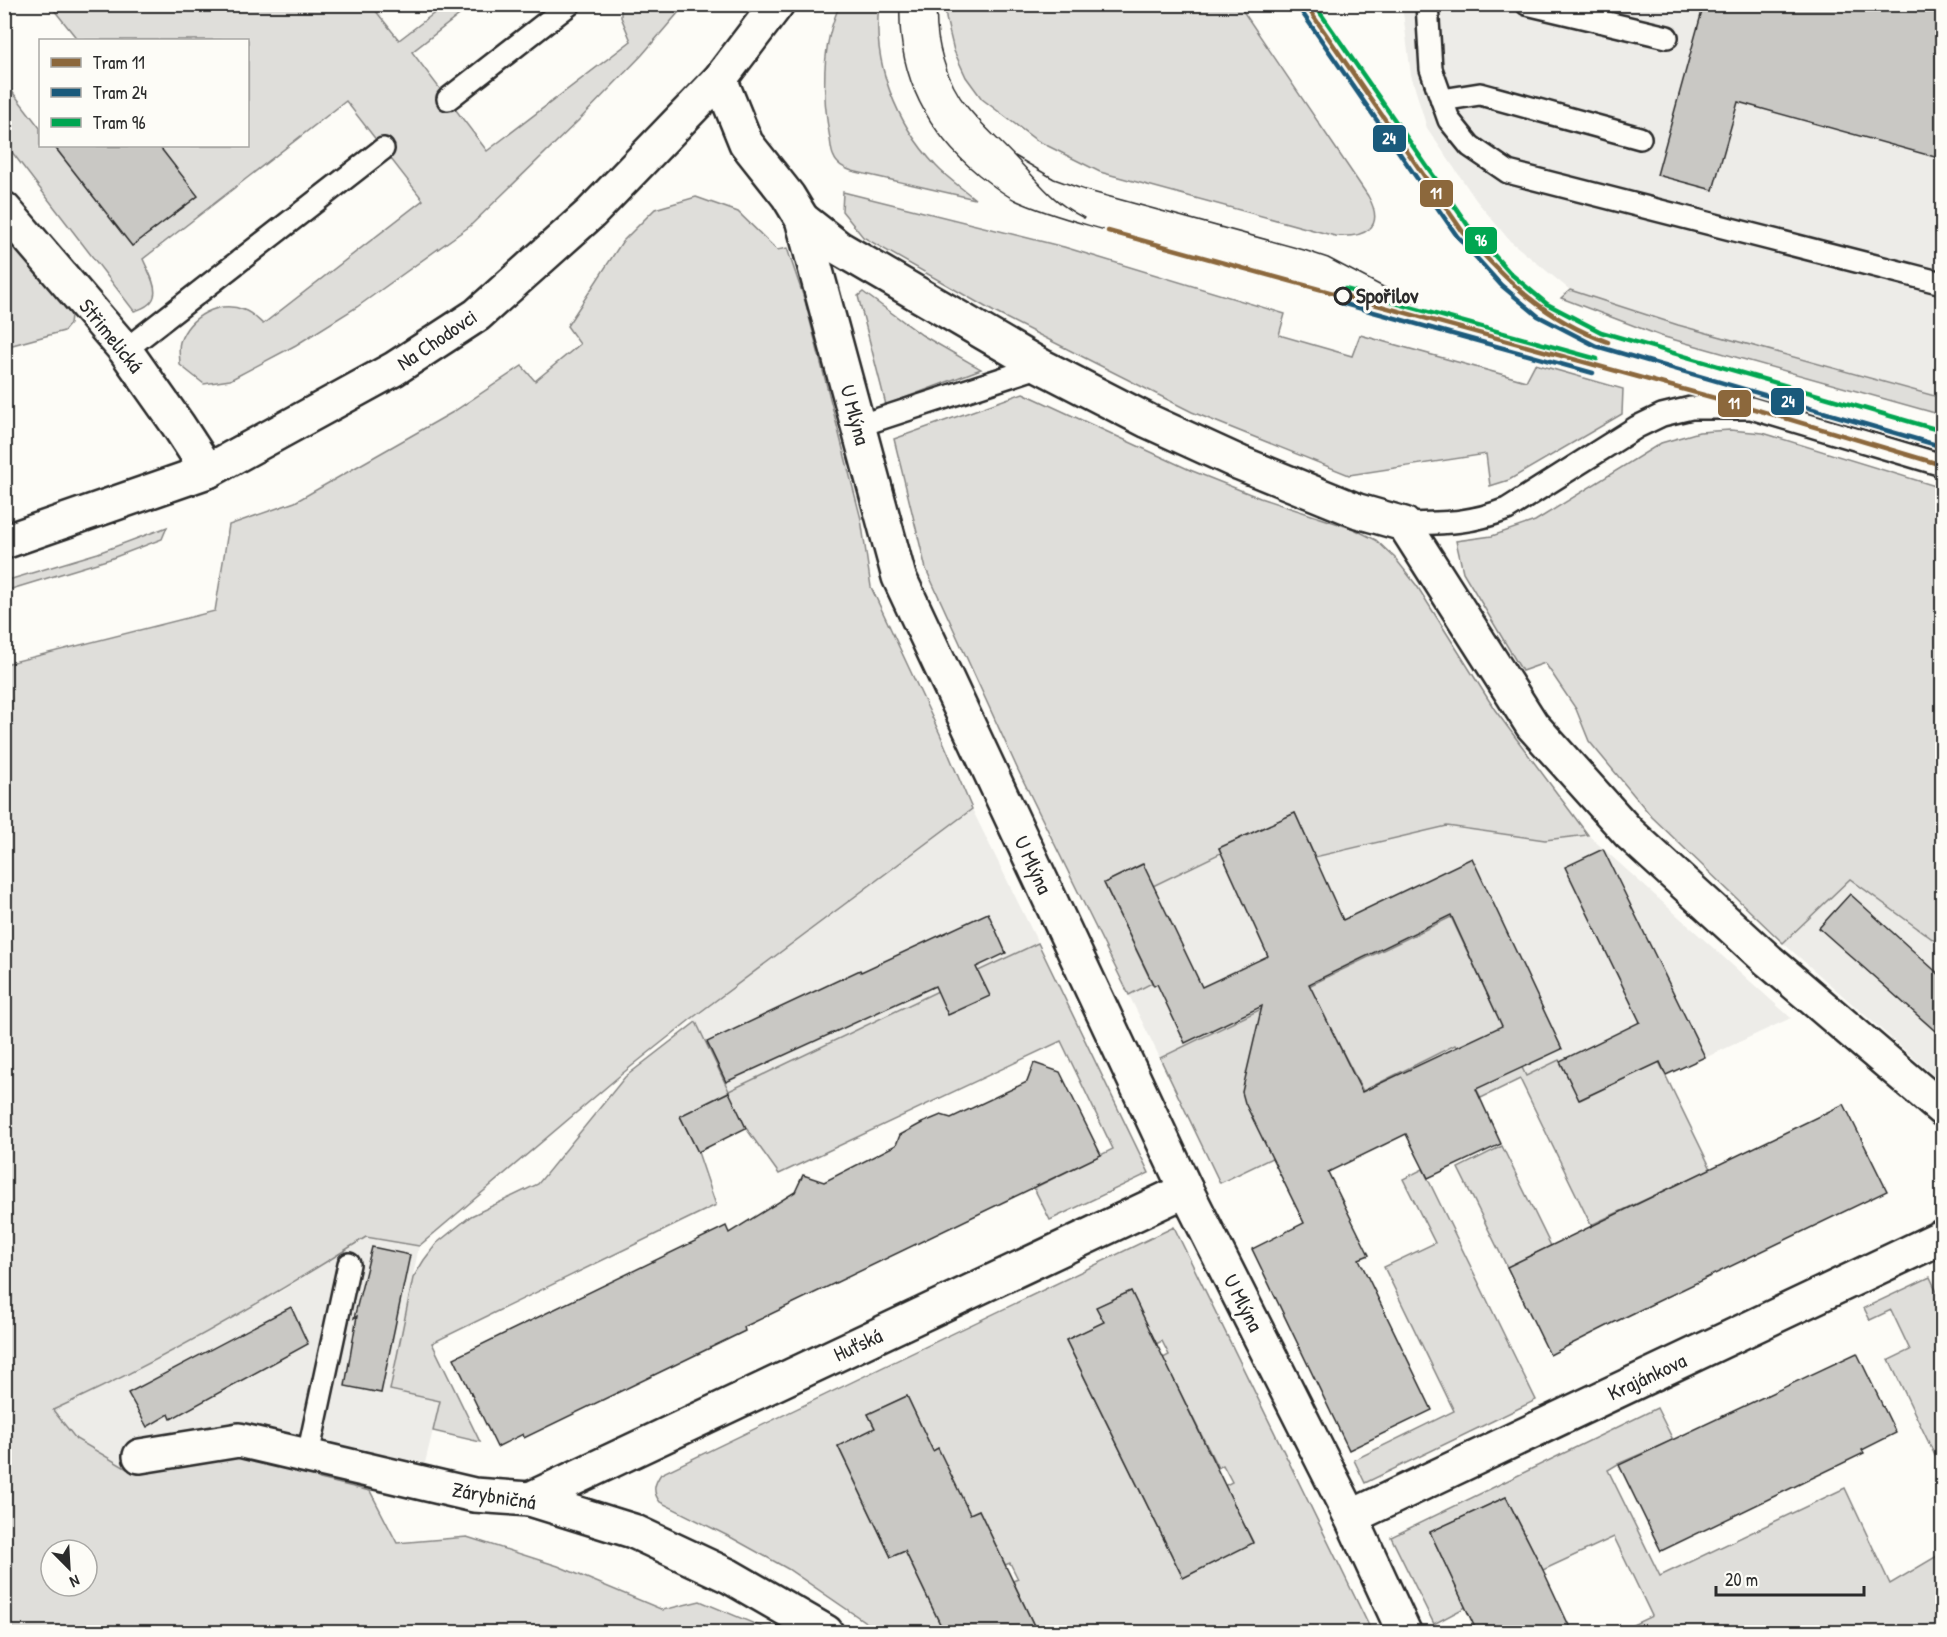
<svg xmlns="http://www.w3.org/2000/svg" width="1947" height="1637" font-family="'Patrick Hand',sans-serif">
	<style>
		.built { fill: #edece8 }
		.green { fill: #dfdeda; stroke: #858482; stroke-width: 1.5; fill-rule: evenodd }
		.building { fill: #c9c8c4; stroke: #2b2b2b; stroke-width: 1.5; fill-rule: evenodd }
		.lines { fill: none; stroke-linecap: round; stroke-linejoin: round }
		.service-casing { stroke: #2b2b2b; stroke-width: 26 }
		.minor-casing { stroke: #2b2b2b; stroke-width: 38 }
		.service { stroke: #fdfcf7; stroke-width: 21 }
		.minor { stroke: #fdfcf7; stroke-width: 33 }
		.tram { stroke: #2b2b2b; stroke-width: 1.5 }
		.tram-1-casing { stroke: #fdfcf7; stroke-width: 9 }
		.tram-2-casing { stroke: #fdfcf7; stroke-width: 9 }
		.tram-3-casing { stroke: #fdfcf7; stroke-width: 9 }
		.tram-1 { stroke: #8c683c; stroke-width: 4.5 }
		.tram-2 { stroke: #1a5a7b; stroke-width: 4.5 }
		.tram-3 { stroke: #00a651; stroke-width: 4.5 }
		.stop-dot { fill: #fdfcf7; stroke: #2b2b2b; stroke-width: 3 }
		.labels { text-anchor: middle; stroke-width: 6; stroke-linejoin: round; paint-order: stroke }
		.stop-label { font-size: 21px; font-weight: bold; fill: #2b2b2b; stroke: #fdfcf7; text-anchor: start }
		.street-label { font-size: 21px; fill: #2b2b2b; stroke: #fdfcf7 }
		.line-badge { stroke: #fdfcf7; stroke-width: 2 }
		.badge-label { font-size: 16px; text-anchor: middle; font-weight: bold; fill: #fff }
	</style>
	<rect width="100%" height="100%" fill="#fdfcf7"/>
	<filter id="ink" filterUnits="userSpaceOnUse"><feTurbulence type="fractalNoise" baseFrequency=".0167" numOctaves="2"/><feDisplacementMap in="SourceGraphic" scale="12" xChannelSelector="R" yChannelSelector="G"/><feConvolveMatrix kernelMatrix="1 2 1 2 8 2 1 2 1" color-interpolation-filters="sRGB"/></filter>
	<g filter="url(#ink)">
		<g class="built">
			<polygon points="1402,5 1942,5 1942,398 1678,325 1570,290 1510,241 1476,200 1427,128 1411,75"/>
			<polygon points="972,809 1038,943 729,1091 707,1042 696,1022 691,1019"/>
			<polygon points="1295,813 1315,857 1447,826 1545,840 1588,835 1791,1018 1666,1076 1659,1062 1579,1100 1526,1076 1451,918 1160,1058 1129,995 1152,983 1104,883 1143,864 1153,886 1221,853 1219,848"/>
			<polygon points="1850,879 1942,946 1942,1083 1783,943"/>
			<polygon points="366,1237 419,1246 390,1390 440,1401 425,1463 376,1453 370,1491 320,1479 272,1454 182,1458 127,1469 76,1439 53,1409 118,1380 283,1290"/>
		</g>
		<g class="green">
			<path d="M50 5H371L399 40 445 5H472L412 52 487 151 631 41 621 17V5H685L642 55 582 117 470 226 357 307 296 345 230 380 204 384 180 365C180 358 178 348 180 342 189 316 219 300 244 310 251 312 258 320 263 324L423 200 346 101 143 259C152 280 168 302 134 311L5 143 4 81 40 128V146H54L132 246 197 196 159 146H248V40H78Z"/>
			<path d="M840 5H879C872 63 896 123 936 166 947 178 962 188 975 199L852 171C845 168 837 165 834 157 831 152 831 145 830 139 822 96 821 44 840 5Z"/>
			<path d="M946 5H1239L1368 196C1386 228 1365 238 1335 236L1100 172 1036 140 982 99 966 77 954 51 946 18Z"/>
			<polygon points="843,192 1064,247 1285,314 1279,335 1352,356 1360,335 1526,381 1535,364 1623,389 1622,414 1509,480 1490,486 1486,454 1349,475 1192,412 996,313 863,237 842,211"/>
			<path d="M696 197 738 212 777 250 787 248 805 301 861 519 871 587 940 734 972 809 691 1019 623 1073 419 1246 366 1237C265 1301 162 1361 53 1410L76 1439 127 1469 182 1458 272 1454 320 1479 370 1491 397 1543 467 1537 558 1566 663 1610 700 1601 774 1632H5V664L215 611 229 525 295 502 453 412 522 366 535 381 580 344 567 326 622 242 655 209ZM51 1550H87V1586H51Z"/>
			<polygon points="4,228 71,315 70,324 64,331 5,347"/>
			<polygon points="1570,290 1678,325 1942,398 1942,415 1661,336 1561,298"/>
			<polygon points="863,292 922,335 981,369 886,405 858,296"/>
			<polygon points="1023,393 1190,470 1260,498 1354,529 1376,540 1395,558 1417,586 1495,710 1588,835 1545,840 1447,826 1315,857 1295,813 1219,848 1221,853 1153,886 1142,864 1104,883 1152,983 1129,995 1018,770 926,569 894,439"/>
			<polygon points="1730,430 1763,433 1942,488 1942,946 1850,879 1783,943 1652,817 1589,741 1576,709 1545,663 1522,671 1463,572 1456,541 1492,536 1535,521 1661,443 1699,432"/>
			<polygon points="167,527 162,539 110,559 5,591 5,581 98,553"/>
			<polygon points="1451,917 1526,1076 1559,1060 1580,1100 1659,1062 1711,1169 1591,1225 1520,1079 1481,1098 1455,1045 1363,1091 1337,1041 1272,1158 1220,1183 1160,1058"/>
			<polygon points="1038,943 1149,1173 1050,1220 1034,1188 1113,1149 1061,1041 779,1174 746,1128 728,1092 680,1116 698,1152 716,1205 432,1343 480,1442 433,1431 440,1401 390,1390 413,1278 424,1260 437,1243 471,1216 538,1184 625,1077 696,1022 729,1091 938,991 950,1014 988,995 976,972"/>
			<polygon points="1502,1146 1551,1246 1507,1267 1458,1168"/>
			<polygon points="1423,1169 1536,1400 1365,1483 1354,1460 1454,1411 1384,1267 1435,1243 1403,1179"/>
			<path d="M1174 1227 1372 1632H1325L1322 1627 1310 1632H1037L1013 1581 1018 1579 1010 1563 1005 1565 979 1510 965 1517 938 1448 933 1451 907 1396 868 1414 875 1428 838 1446 891 1557 905 1551 944 1632H880L788 1569 732 1538 660 1502C652 1492 654 1484 661 1474ZM1131 1291 1156 1344 1162 1341 1169 1355 1163 1358 1218 1468 1223 1465 1232 1482 1224 1486 1253 1542 1183 1578 1066 1340 1104 1322 1097 1307Z"/>
			<polygon points="1930,1277 1942,1303 1942,1470 1889,1360 1910,1350 1891,1310 1870,1320 1864,1308"/>
			<polygon points="1657,1408 1673,1440 1618,1464 1608,1470 1660,1576 1845,1488 1890,1584 1942,1553 1942,1632 1618,1632 1652,1616 1614,1537 1543,1570 1506,1497 1430,1532 1466,1607 1434,1624 1391,1537"/>
		</g>
		<g class="building">
			<polygon points="1704,4 1942,4 1942,159 1738,102 1713,190 1657,175"/>
			<polygon points="54,146 159,146 198,196 132,246"/>
			<path d="M1295 813 1343 920 1472 858 1562 1049 1476 1089 1501 1144 1428 1178 1406 1134 1328 1172 1369 1255 1359 1259 1432 1410 1349 1450 1252 1249 1304 1223 1245 1103 1242 1092 1262 1006 1185 1043 1157 984 1154 986 1104 883 1143 864 1202 987 1268 956 1219 848ZM1451 915 1502 1026 1362 1092 1309 984Z"/>
			<polygon points="1603,849 1705,1057 1666,1075 1660,1062 1579,1100 1560,1061 1640,1022 1565,867"/>
			<polygon points="1850,894 1942,977 1942,1037 1819,928"/>
			<polygon points="988,913 1006,953 976,967 990,996 948,1015 935,986 726,1082 707,1042 860,970 861,972"/>
			<polygon points="1034,1063 1060,1072 1101,1155 744,1327 745,1331 524,1438 523,1434 497,1447 454,1358 726,1226 729,1233 795,1192 803,1175 824,1182 896,1145 900,1135 922,1123 941,1115 951,1118 1027,1082"/>
			<polygon points="729,1092 746,1128 698,1152 680,1116"/>
			<polygon points="1844,1104 1887,1191 1615,1322 1550,1355 1507,1267"/>
			<polygon points="372,1247 410,1255 381,1393 345,1386 357,1316 354,1318"/>
			<polygon points="1131,1291 1253,1543 1183,1578 1066,1340 1104,1322 1096,1307"/>
			<polygon points="291,1307 308,1344 171,1419 169,1414 147,1427 128,1393"/>
			<polygon points="1857,1353 1896,1433 1862,1450 1864,1453 1661,1551 1619,1465"/>
			<polygon points="907,1396 933,1451 938,1448 970,1514 979,1510 1037,1632 944,1632 905,1551 891,1557 838,1446 875,1428 868,1414"/>
			<polygon points="1506,1497 1543,1570 1572,1632 1477,1632 1430,1532"/>
		</g>
		<g class="lines">
			<g class="service-casing">
				<g id="service">
					<polyline points="1427,4 1431,69 1449,120 1470,146 1508,172 1942,283"/>
					<polyline points="1527,4 1667,37"/>
					<polyline points="448,99 570,4"/>
					<polyline points="1442,100 1480,94 1640,138"/>
					<polyline points="125,350 383,149"/>
					<polyline points="858,426 1041,366"/>
					<path d="M1404 524C1445 523 1468 524 1507 509L1637 427 1662 415 1691 408H1751L1942 465"/>
					<polyline points="308,1455 349,1264"/>
				</g>
			</g>
			<g class="minor-casing">
				<g id="minor">
					<polyline points="720,79 746,143 788,196 802,219 899,577 1186,1190 1351,1517 1404,1632"/>
					<polyline points="4,209 125,350 178,425 208,471"/>
					<polyline points="802,219 839,248 1041,366 1148,421 1240,463 1358,511 1404,524 1532,725 1629,833 1769,961 1942,1109"/>
					<polyline points="4,542 208,471 394,369 477,315 591,213 720,79 777,4"/>
					<polyline points="140,1456 239,1440 474,1495 530,1499 633,1531 729,1576 826,1632"/>
					<polyline points="530,1499 1186,1190"/>
					<polyline points="1351,1517 1942,1237"/>
				</g>
			</g>
			<use href="#service" class="service"/>
			<use href="#minor" class="minor"/>
			<g class="tram">
				<path d="M900 4C897 75 926 131 979 175 991 184 1004 195 1017 201 1046 214 1078 222 1108 231"/>
				<path d="M937 4C934 39 946 82 968 108 983 126 1000 141 1016 158 1040 183 1052 202 1084 218"/>
				<polyline points="1015,156 1054,179 1085,190 1304,250 1328,258 1469,332"/>
			</g>
			<g class="tram-1-casing">
				<g id="tram-1">
					<path d="M1305 4 1463 232C1506 281 1546 320 1608 342"/>
					<polyline points="1108,231 1751,408 1942,465"/>
				</g>
			</g>
			<g class="tram-2-casing">
				<g id="tram-2">
					<polyline points="1299,8 1457,236 1501,285 1538,316 1596,346 1940,446"/>
					<polyline points="1341,303 1593,373"/>
				</g>
			</g>
			<g class="tram-3-casing">
				<g id="tram-3">
					<polyline points="1314,4 1469,227 1511,274 1547,304 1601,332 1942,431"/>
					<polyline points="1345,289 1597,359"/>
				</g>
			</g>
			<use href="#tram-1" class="tram-1"/>
			<use href="#tram-2" class="tram-2"/>
			<use href="#tram-3" class="tram-3"/>
		</g>
	</g>
	<circle class="stop-dot" cx="1343" cy="296" r="8"/>
	<g class="labels">
		<g class="stop-label">
			<text x="1356" y="303">Spořilov</text>
		</g>
		<g class="street-label">
			<text transform="translate(111 336) rotate(51)" y="7">Střimelická</text>
			<text transform="translate(437 340) rotate(-34)" y="7">Na Chodovci</text>
			<text transform="translate(855 415) rotate(75)" y="7">U Mlýna</text>
			<text transform="translate(1033 865) rotate(65)" y="7">U Mlýna</text>
			<text transform="translate(1243 1303) rotate(63)" y="7">U Mlýna</text>
			<text transform="translate(858 1345) rotate(-25)" y="7">Huťská</text>
			<text transform="translate(1647 1377) rotate(-25)" y="7">Krajánkova</text>
			<text transform="translate(494 1496) rotate(9)" y="7">Zárybničná</text>
		</g>
	</g>
	<g class="line-badge">
		<rect x="1372" y="124" width="35" height="29" rx="6" fill="#1a5a7b"/>
		<rect x="1419" y="179" width="35" height="29" rx="6" fill="#8c683c"/>
		<rect x="1464" y="226" width="34" height="29" rx="6" fill="#00a651"/>
		<rect x="1770" y="387" width="35" height="29" rx="6" fill="#1a5a7b"/>
		<rect x="1717" y="389" width="35" height="29" rx="6" fill="#8c683c"/>
	</g>
	<g class="badge-label">
		<text x="1389" y="144">24</text>
		<text x="1436" y="199">11</text>
		<text x="1481" y="246">96</text>
		<text x="1788" y="407">24</text>
		<text x="1734" y="409">11</text>
	</g>
	<rect width="1947" height="1637" fill="none" stroke="#fdfcf7" stroke-width="24"/>
	<rect x="12" y="12" width="1923" height="1613" fill="none" stroke="#2b2b2b" stroke-width="2" filter="url(#ink)"/>
	<rect x="39" y="39" width="210" height="108" fill="#fdfcf7" stroke="#a9a8a5" stroke-width="1.5"/>
	<rect x="51" y="58" width="30" height="9" fill="#8c683c" stroke="#a9a8a5" stroke-width="1.5"/>
	<text x="93" y="69" font-size="18" fill="#2b2b2b">Tram 11</text>
	<rect x="51" y="88" width="30" height="9" fill="#1a5a7b" stroke="#a9a8a5" stroke-width="1.5"/>
	<text x="93" y="99" font-size="18" fill="#2b2b2b">Tram 24</text>
	<rect x="51" y="118" width="30" height="9" fill="#00a651" stroke="#a9a8a5" stroke-width="1.5"/>
	<text x="93" y="129" font-size="18" fill="#2b2b2b">Tram 96</text>
	<g transform="translate(69 1568) rotate(156)"><circle r="28" fill="#fdfcf7" stroke="#a9a8a5" stroke-width="1.5"/>
	<path d="M0-4.5L10 22L0 15L-10 22Z" fill="#2b2b2b"/>
	<text y="-9" font-size="16" font-weight="bold" text-anchor="middle" fill="#2b2b2b">N</text>
	</g>
	<path d="M1716 1586v9h148v-9" fill="none" stroke="#2b2b2b" stroke-width="3"/>
	<text x="1725" y="1586" font-size="18" fill="#2b2b2b" stroke="#fdfcf7" stroke-width="4.5" paint-order="stroke">20 m</text>
</svg>
